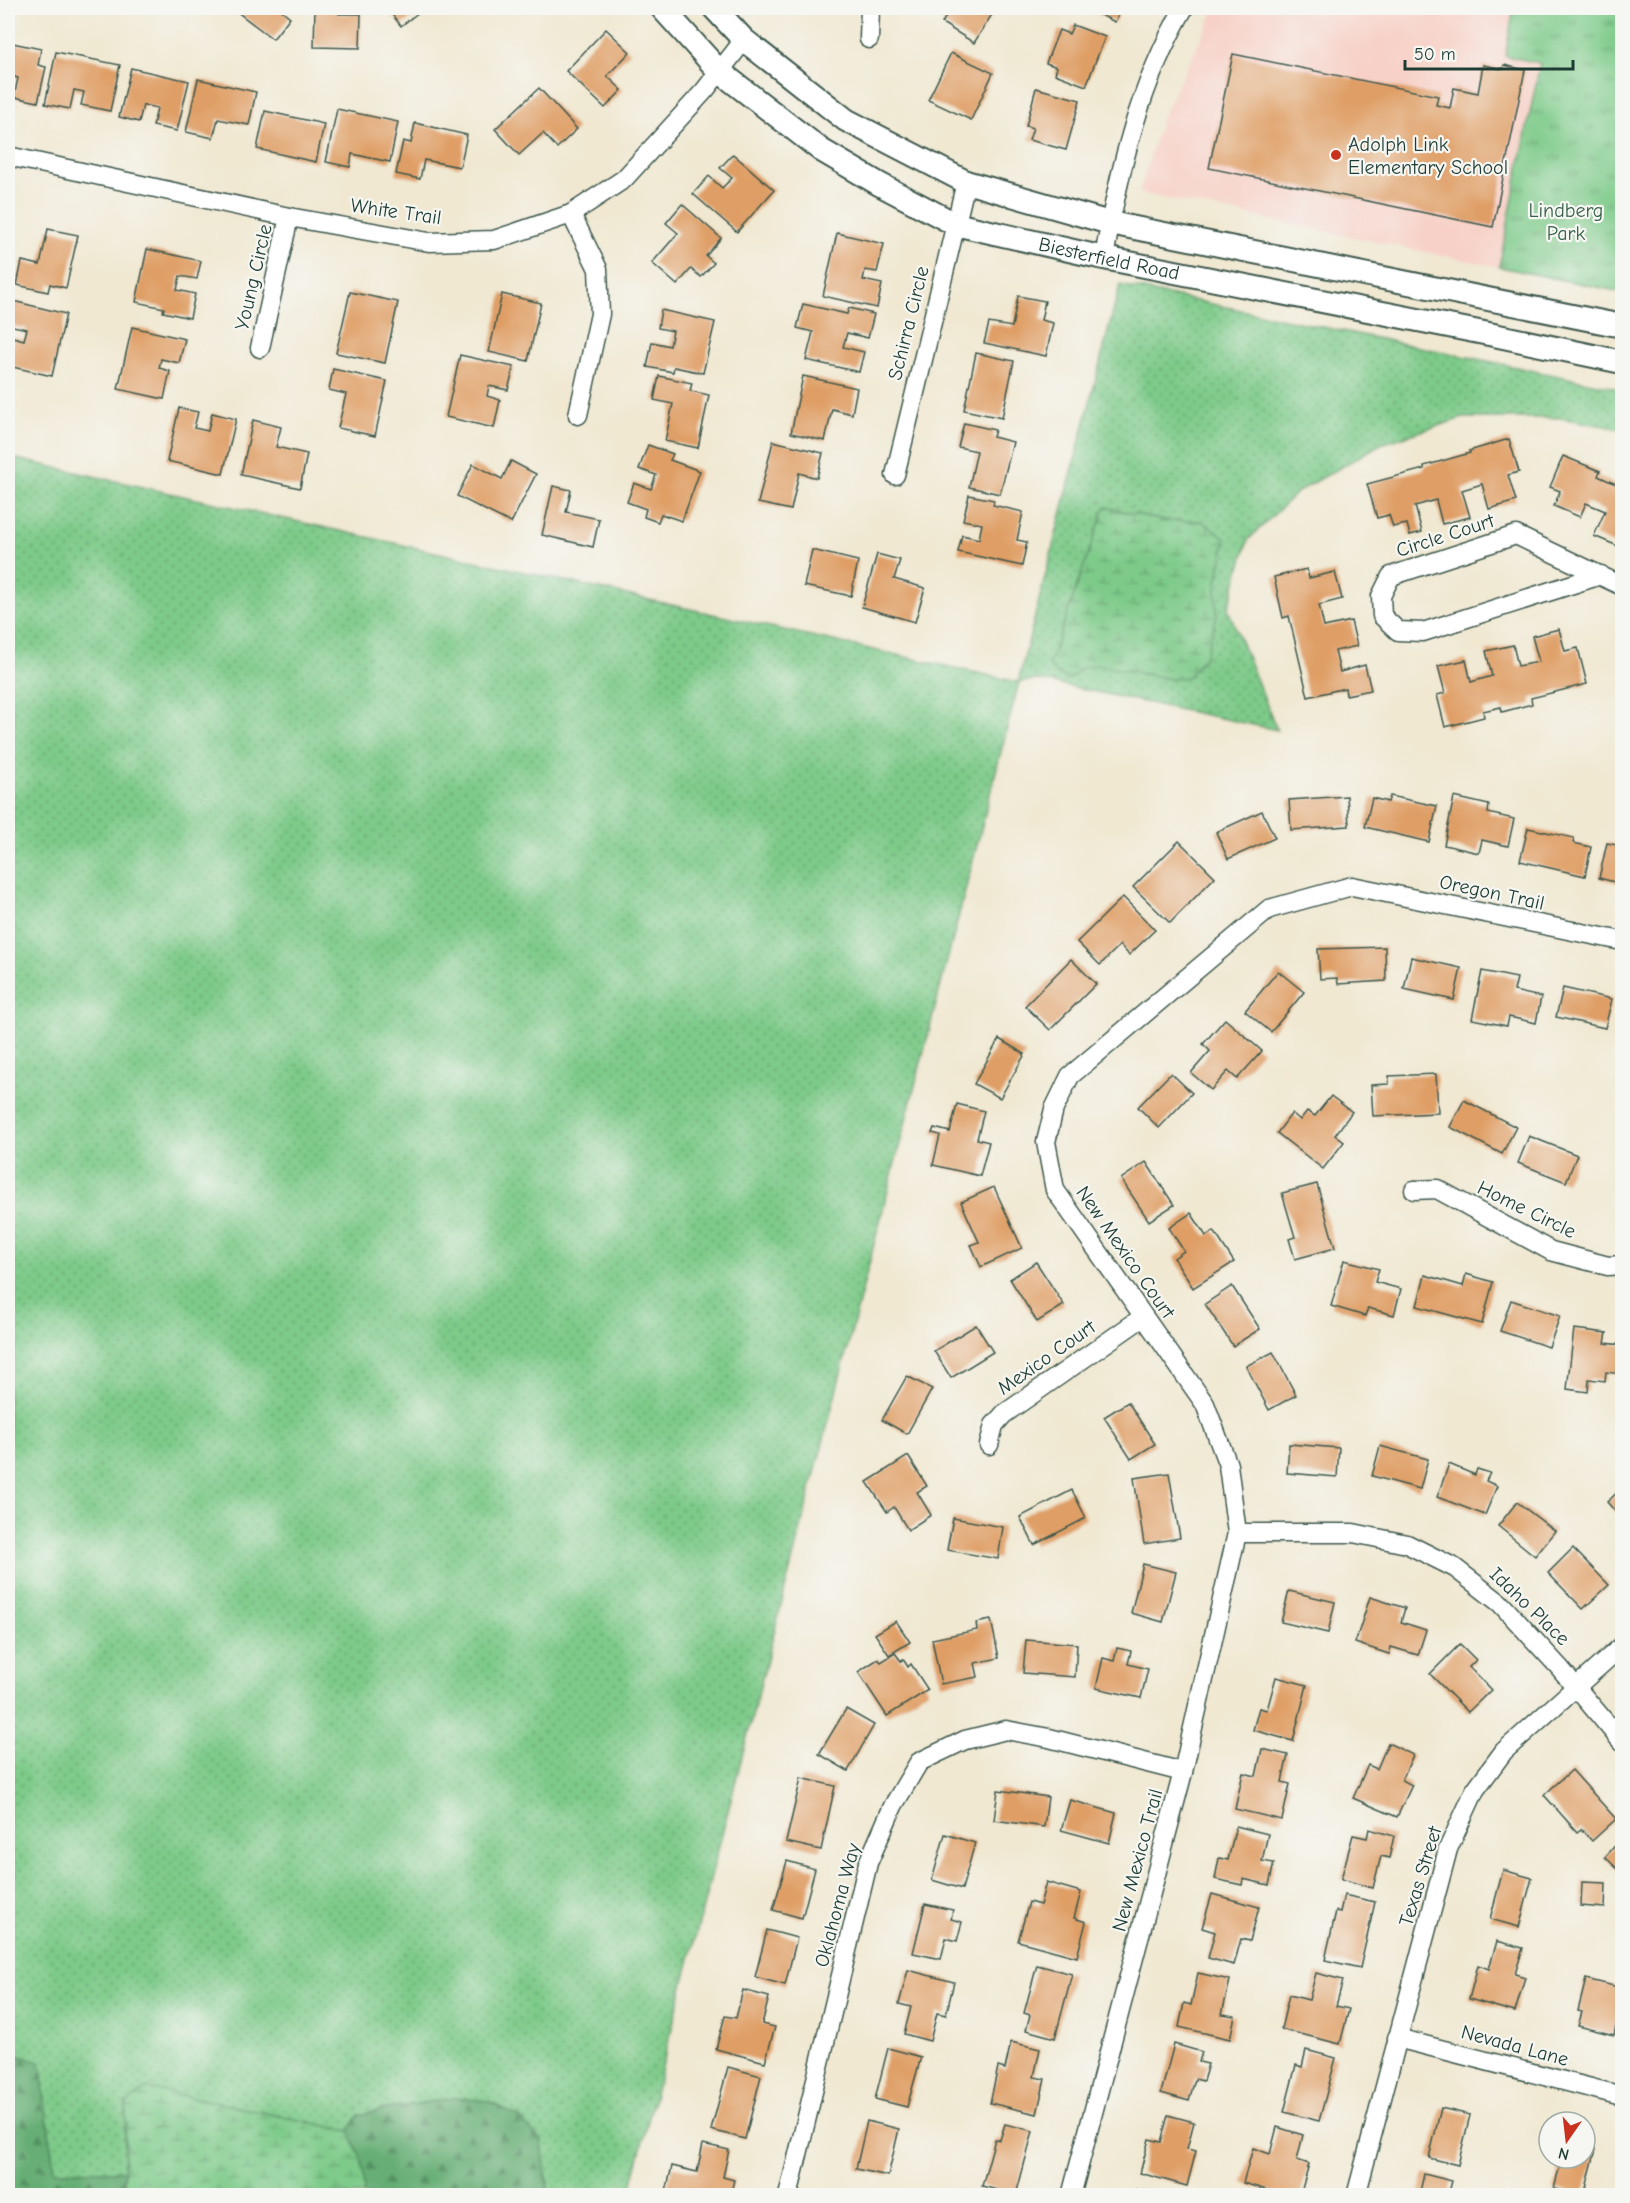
<svg xmlns="http://www.w3.org/2000/svg" width="1630" height="2203" font-family="'Comic Neue',sans-serif">
	<style>
		.built { fill: #f7d1c7 }
		.grass { fill: url(#grass-dots); stroke: #4e845e; stroke-width: 1.5 }
		.forest { fill: url(#forest-firs); stroke: #427654; stroke-width: 1.5 }
		.wetland { fill: url(#wetland-marsh); stroke: #4e845e; stroke-width: 1.5 }
		.park { fill: url(#park-tufts); stroke: #4e845e; stroke-width: 1.5 }
		.building { fill: #df9e65 }
		.lines { fill: none; stroke-linecap: round; stroke-linejoin: round }
		.minor-casing { stroke: #3e574c; stroke-width: 21 }
		.tertiary-casing { stroke: #3e574c; stroke-width: 26 }
		.minor { stroke: #fff; stroke-width: 18 }
		.tertiary { stroke: #fff; stroke-width: 22 }
		.poi-dot { fill: #c8321e; stroke: #f6f6f2; stroke-width: 2 }
		.labels { text-anchor: middle; stroke-width: 4.5; stroke-linejoin: round; paint-order: stroke }
		.poi-label { font-size: 20px; fill: #1f3d34; stroke: #f6f6f2; text-anchor: start }
		.park-label { font-size: 20px; fill: #366049; stroke: #f6f6f2 }
		.street-label { font-size: 20px; fill: #1f3d34; stroke: #f6f6f2 }
	</style>
	<defs>
		<pattern id="grass-dots" width="8" height="8" patternUnits="userSpaceOnUse" patternTransform="scale(1.5)"><rect width="8" height="8" fill="#7dca89"/><path d="M2 2h.1M6 6h.1" fill="none" stroke="#66a571" stroke-width="1.8" stroke-linecap="round"/></pattern>
		<pattern id="forest-firs" width="22" height="20" patternUnits="userSpaceOnUse" patternTransform="scale(1.5)"><rect width="22" height="20" fill="#66ae75"/><path d="M5 1l3.5 6h-7zM16 11l3.5 6h-7z" fill="#538f61"/></pattern>
		<pattern id="wetland-marsh" width="20" height="14" patternUnits="userSpaceOnUse" patternTransform="scale(1.5)"><rect width="20" height="14" fill="#7dca89"/><path d="M1 5h8M5 5V1M11 12h8M15 12V8" fill="none" stroke="#66a571"/></pattern>
		<pattern id="park-tufts" width="24" height="20" patternUnits="userSpaceOnUse" patternTransform="scale(1.5)"><rect width="24" height="20" fill="#7dca89"/><path d="M3 7l-1-3M5 7V3M7 7l1-3M15 17l-1-3M17 17v-4M19 17l1-3" fill="none" stroke="#66a571"/></pattern>
	</defs>
	<rect width="100%" height="100%" fill="#f6f6f2"/>
	<filter id="ink" filterUnits="userSpaceOnUse"><feTurbulence type="fractalNoise" baseFrequency=".0167" numOctaves="2"/><feDisplacementMap in="SourceGraphic" scale="12" xChannelSelector="R" yChannelSelector="G"/><feConvolveMatrix kernelMatrix="1 2 1 2 8 2 1 2 1" color-interpolation-filters="sRGB"/></filter>
	<filter id="wash" filterUnits="userSpaceOnUse"><feTurbulence type="fractalNoise" baseFrequency=".008" numOctaves="4" result="noise"/><feDisplacementMap in="SourceGraphic" scale="24" xChannelSelector="R" yChannelSelector="G"/><feGaussianBlur stdDeviation="1.35" result="paint"/><feColorMatrix in="noise" values="0 0 0 0 0 0 0 0 0 0 0 0 0 0 0 0 0 1.4 0 .05"/><feComposite in="paint" operator="in"/></filter>
	<g filter="url(#wash)">
		<rect width="100%" height="100%" fill="#f0e8d1"/>
		<polygon class="built" points="1216,8 1514,8 1505,56 1540,63 1499,267 1139,193 1162,117"/>
		<polygon class="grass" points="1120,285 1622,389 1622,429 1560,418 1463,418 1381,444 1296,493 1248,540 1228,609 1277,730 1039,680 1019,682 629,2195 547,2195 548,2190 547,2176 520,2118 488,2101 455,2098 392,2108 360,2115 349,2131 148,2088 126,2104 124,2171 54,2171 40,2062 8,2053 8,457 1018,682"/>
		<g class="forest">
			<polygon points="8,2053 40,2062 54,2171 124,2171 124,2195 8,2195"/>
			<polygon points="455,2098 488,2101 520,2118 542,2142 548,2190 547,2196 364,2195 362,2162 349,2131 359,2115 392,2108"/>
		</g>
		<g class="wetland">
			<polygon points="1105,507 1166,521 1201,521 1226,538 1216,588 1217,615 1206,655 1188,677 1171,679 1097,665 1084,667 1069,679 1056,673 1049,665"/>
			<polygon points="148,2088 349,2131 362,2162 364,2195 124,2195 126,2104"/>
		</g>
		<polygon class="park" points="1514,8 1622,8 1622,292 1499,267 1540,63 1505,56"/>
		<g id="blocks">
			<g class="building">
				<polygon points="232,8 279,8 290,17 273,39"/>
				<polygon points="315,8 339,8 339,14 361,14 360,48 314,47"/>
				<polygon points="387,8 424,8 401,26"/>
				<polygon points="951,8 996,8 974,43 942,23"/>
				<polygon points="1086,8 1122,8 1115,22"/>
				<polygon points="1073,25 1105,37 1086,86 1055,74 1057,67 1046,63 1059,30 1069,34"/>
				<polygon points="606,29 630,52 607,76 622,90 605,108 566,71"/>
				<polygon points="8,42 41,49 38,65 46,67 38,102 14,97 18,78 8,75"/>
				<polygon points="56,52 120,65 110,111 81,105 84,92 74,90 70,109 45,104"/>
				<polygon points="951,53 993,73 971,120 928,100"/>
				<polygon points="1233,54 1438,96 1436,105 1450,108 1454,88 1478,93 1483,65 1503,69 1504,65 1525,70 1493,227 1209,168"/>
				<polygon points="131,68 189,81 177,131 153,126 157,108 143,105 139,122 119,117"/>
				<polygon points="198,79 256,92 249,125 218,119 213,138 186,132"/>
				<polygon points="539,88 577,129 557,148 543,133 519,155 495,129"/>
				<polygon points="1036,88 1080,100 1066,150 1029,140 1033,128 1026,126"/>
				<polygon points="337,109 398,122 390,162 352,154 350,167 326,162"/>
				<polygon points="265,111 324,124 316,162 257,149"/>
				<polygon points="415,123 467,135 460,167 424,160 420,179 396,174 403,141 411,143"/>
				<polygon points="733,154 774,190 737,232 693,194 709,176 722,188 732,178 720,168"/>
				<polygon points="682,204 721,238 706,256 714,263 701,277 691,269 677,285 652,263 678,233 666,223"/>
				<polygon points="48,229 78,235 66,288 50,284 48,292 17,285 22,261 40,265"/>
				<polygon points="837,233 884,244 877,272 865,270 863,280 882,284 877,308 823,296"/>
				<polygon points="147,249 201,261 197,279 180,276 177,290 195,294 190,318 163,312 164,308 136,302"/>
				<polygon points="350,292 398,302 385,363 336,353"/>
				<polygon points="502,294 541,303 528,361 489,352"/>
				<polygon points="1018,296 1045,301 1041,320 1053,323 1046,356 984,343 989,323 1012,327"/>
				<polygon points="13,301 66,314 52,376 8,366 13,337 24,340 27,329 8,325"/>
				<polygon points="803,304 847,314 849,308 874,314 868,338 847,333 843,347 864,352 859,372 806,360 813,332 797,328"/>
				<polygon points="661,310 715,322 703,373 674,367 673,372 647,367 652,342 670,346 673,331 658,328"/>
				<polygon points="132,327 185,339 179,363 161,359 159,368 170,371 164,399 118,389"/>
				<polygon points="976,353 1014,361 1002,418 964,410"/>
				<polygon points="460,355 514,367 508,390 489,386 487,396 500,400 494,428 446,417"/>
				<polygon points="333,369 387,381 375,436 338,428 346,394 329,390"/>
				<polygon points="659,376 692,383 690,391 709,395 698,448 665,441 673,404 654,400"/>
				<polygon points="803,376 857,388 852,414 832,409 825,441 791,433"/>
				<polygon points="179,408 198,412 194,428 208,431 212,413 236,419 223,474 167,461"/>
				<polygon points="253,420 281,427 276,447 307,454 300,488 241,475"/>
				<polygon points="964,423 995,430 993,437 1013,442 1000,494 969,487 977,451 958,447"/>
				<polygon points="1509,439 1519,472 1508,475 1516,501 1489,509 1482,484 1462,490 1470,517 1442,524 1436,500 1415,506 1422,532 1410,535 1407,524 1393,527 1389,515 1377,518 1367,484 1424,469 1424,466 1470,453 1469,451"/>
				<polygon points="773,441 823,453 817,478 799,473 791,510 758,503"/>
				<polygon points="648,445 673,454 670,460 700,471 682,521 661,514 658,522 644,517 646,509 627,502 634,483 651,489 656,475 639,469"/>
				<polygon points="1563,456 1600,471 1598,476 1618,485 1620,481 1622,482 1622,542 1620,547 1594,536 1605,511 1586,503 1580,517 1554,506 1560,491 1550,487"/>
				<polygon points="511,461 536,474 511,523 457,496 473,464 502,479"/>
				<polygon points="553,486 571,490 566,512 599,519 593,547 542,535"/>
				<polygon points="969,495 994,500 993,505 1023,512 1017,540 1027,542 1022,566 958,552 962,535 979,539 982,524 963,520"/>
				<polygon points="812,550 858,561 851,596 804,586"/>
				<polygon points="877,554 900,560 894,579 925,588 915,622 862,607"/>
				<polygon points="1307,569 1309,578 1335,572 1342,599 1319,605 1324,627 1351,621 1357,646 1335,651 1340,672 1365,665 1371,690 1346,695 1345,688 1308,697 1289,616 1283,618 1274,577"/>
				<polygon points="1559,629 1565,651 1578,648 1587,684 1531,698 1532,704 1502,712 1501,707 1483,711 1484,717 1445,727 1437,695 1445,693 1438,666 1466,660 1471,682 1492,676 1486,651 1513,645 1518,666 1539,662 1532,636"/>
				<polygon points="1347,796 1349,826 1291,830 1289,800"/>
				<polygon points="1390,796 1437,806 1429,842 1365,827 1372,798 1388,802"/>
				<polygon points="1454,797 1489,805 1488,813 1514,819 1508,846 1482,840 1479,853 1444,845"/>
				<polygon points="1262,811 1275,838 1228,859 1216,832"/>
				<polygon points="1528,828 1574,838 1573,843 1591,847 1585,876 1520,861"/>
				<polygon points="1179,841 1215,877 1170,923 1133,887"/>
				<polygon points="1607,843 1622,846 1622,884 1599,878"/>
				<polygon points="1123,897 1155,930 1129,955 1120,945 1100,965 1077,942"/>
				<polygon points="1385,947 1386,981 1338,984 1337,978 1320,979 1318,949"/>
				<polygon points="1411,957 1461,968 1454,1000 1404,989"/>
				<polygon points="1071,959 1096,984 1050,1030 1025,1006"/>
				<polygon points="1278,971 1304,992 1271,1032 1245,1011"/>
				<polygon points="1482,971 1517,978 1514,991 1541,997 1536,1023 1509,1017 1507,1026 1472,1019"/>
				<polygon points="1563,988 1612,999 1605,1028 1556,1017"/>
				<polygon points="1225,1019 1262,1051 1237,1079 1228,1071 1211,1090 1191,1073 1210,1051 1203,1044"/>
				<polygon points="999,1039 1025,1054 1000,1098 974,1084"/>
				<polygon points="1171,1073 1192,1093 1159,1128 1138,1107"/>
				<polygon points="1436,1074 1438,1113 1373,1116 1371,1085 1389,1084 1389,1076"/>
				<polygon points="1331,1096 1352,1112 1335,1135 1344,1142 1323,1169 1277,1133 1292,1113 1300,1120 1307,1111 1315,1116"/>
				<polygon points="1464,1100 1516,1127 1502,1154 1450,1127"/>
				<polygon points="957,1104 984,1111 977,1139 989,1142 980,1176 933,1165 940,1135 932,1133 934,1128 950,1132"/>
				<polygon points="1529,1136 1577,1155 1566,1182 1518,1163"/>
				<polygon points="1146,1162 1174,1205 1149,1221 1121,1179"/>
				<polygon points="1317,1184 1335,1248 1295,1259 1289,1239 1295,1237 1282,1193"/>
				<polygon points="994,1187 1022,1248 981,1267 971,1245 979,1242 961,1202"/>
				<polygon points="1191,1213 1206,1236 1214,1231 1234,1262 1193,1288 1174,1258 1184,1251 1169,1228"/>
				<polygon points="1344,1260 1379,1269 1375,1282 1401,1289 1394,1315 1368,1308 1365,1316 1331,1306"/>
				<polygon points="1036,1262 1064,1305 1037,1322 1010,1279"/>
				<polygon points="1466,1274 1493,1282 1482,1324 1417,1306 1425,1275 1463,1286"/>
				<polygon points="1232,1286 1260,1329 1233,1346 1205,1304"/>
				<polygon points="1511,1300 1560,1316 1549,1347 1500,1331"/>
				<polygon points="976,1325 993,1352 951,1378 934,1351"/>
				<polygon points="1574,1329 1607,1333 1605,1343 1622,1345 1622,1374 1606,1372 1605,1381 1589,1379 1588,1392 1567,1389"/>
				<polygon points="1273,1352 1296,1395 1269,1410 1246,1366"/>
				<polygon points="907,1376 932,1389 907,1434 882,1420"/>
				<polygon points="1128,1402 1155,1444 1131,1459 1104,1417"/>
				<polygon points="1289,1444 1339,1448 1337,1477 1287,1473"/>
				<polygon points="1380,1446 1428,1459 1420,1489 1372,1476"/>
				<polygon points="908,1456 927,1486 917,1492 931,1515 908,1530 894,1507 887,1512 867,1482"/>
				<polygon points="1449,1464 1475,1475 1477,1469 1490,1473 1486,1481 1497,1486 1485,1515 1437,1497"/>
				<polygon points="1169,1473 1180,1538 1144,1544 1134,1478"/>
				<polygon points="1622,1488 1622,1519 1607,1502"/>
				<polygon points="1072,1490 1086,1518 1034,1545 1020,1517"/>
				<polygon points="1517,1502 1555,1531 1535,1556 1498,1526"/>
				<polygon points="953,1518 1003,1527 998,1559 947,1550"/>
				<polygon points="1573,1548 1609,1585 1583,1609 1548,1573"/>
				<polygon points="1143,1564 1176,1572 1163,1622 1131,1613"/>
				<polygon points="1289,1591 1335,1602 1328,1633 1281,1622"/>
				<polygon points="1370,1597 1405,1608 1401,1622 1426,1630 1418,1655 1391,1647 1389,1654 1355,1643"/>
				<polygon points="991,1620 999,1658 975,1663 978,1677 941,1684 932,1639 977,1630 976,1623"/>
				<polygon points="896,1621 910,1642 889,1655 875,1634"/>
				<polygon points="1026,1640 1077,1644 1075,1677 1023,1673"/>
				<polygon points="1460,1644 1476,1660 1469,1667 1491,1690 1468,1712 1430,1674"/>
				<polygon points="1117,1648 1131,1651 1128,1664 1148,1669 1141,1698 1096,1688 1103,1658 1114,1661"/>
				<polygon points="895,1653 901,1661 903,1659 908,1667 911,1664 928,1690 887,1716 858,1672 878,1659 881,1662"/>
				<polygon points="1276,1677 1307,1685 1293,1741 1253,1730 1259,1708 1267,1710"/>
				<polygon points="846,1709 874,1725 848,1771 819,1754"/>
				<polygon points="1388,1743 1413,1755 1402,1780 1412,1785 1397,1817 1353,1798 1368,1765 1377,1769"/>
				<polygon points="1262,1749 1288,1755 1282,1782 1290,1784 1282,1820 1235,1809 1243,1773 1256,1776"/>
				<polygon points="1572,1770 1616,1819 1592,1841 1581,1829 1577,1832 1544,1795"/>
				<polygon points="801,1778 835,1786 821,1850 786,1842"/>
				<polygon points="998,1790 1048,1797 1044,1827 994,1820"/>
				<polygon points="1070,1800 1116,1813 1109,1843 1061,1830"/>
				<polygon points="1236,1826 1268,1834 1262,1861 1274,1863 1269,1885 1243,1879 1242,1885 1215,1879 1219,1858 1228,1860"/>
				<polygon points="1369,1829 1394,1836 1389,1858 1381,1856 1373,1888 1341,1879 1353,1835 1367,1838"/>
				<polygon points="945,1834 975,1843 962,1889 932,1880"/>
				<polygon points="1622,1838 1622,1873 1605,1857"/>
				<polygon points="787,1861 815,1869 802,1918 773,1910"/>
				<polygon points="1503,1870 1532,1878 1519,1927 1490,1919"/>
				<polygon points="1046,1882 1081,1892 1074,1918 1086,1922 1077,1957 1018,1941 1029,1902 1040,1905"/>
				<polygon points="1582,1882 1606,1883 1605,1908 1581,1906"/>
				<polygon points="1212,1894 1259,1907 1250,1941 1241,1939 1234,1965 1208,1958 1215,1932 1202,1928"/>
				<polygon points="1344,1895 1375,1902 1360,1968 1325,1960 1336,1911 1340,1912"/>
				<polygon points="925,1904 953,1910 951,1919 962,1922 957,1941 946,1938 941,1959 913,1953"/>
				<polygon points="767,1930 797,1938 785,1985 755,1977"/>
				<polygon points="1497,1941 1523,1948 1515,1974 1525,1977 1515,2012 1469,1999 1478,1965 1489,1969"/>
				<polygon points="1037,1965 1072,1974 1055,2038 1026,2030 1030,2015 1024,2013"/>
				<polygon points="908,1970 954,1982 946,2015 937,2013 930,2041 904,2034 911,2007 899,2004"/>
				<polygon points="1198,1973 1230,1980 1222,2014 1235,2016 1230,2039 1179,2027 1184,2003 1191,2005"/>
				<polygon points="1316,1973 1343,1980 1336,2006 1349,2009 1340,2044 1281,2029 1289,1995 1309,2000"/>
				<polygon points="1586,1979 1622,1988 1622,2000 1614,2035 1578,2026 1582,2012 1578,2011"/>
				<polygon points="743,1990 769,1997 762,2024 775,2027 765,2062 716,2049 725,2016 736,2018"/>
				<polygon points="1011,2042 1040,2049 1034,2077 1045,2079 1037,2114 990,2103 998,2067 1005,2069"/>
				<polygon points="1174,2044 1202,2052 1199,2062 1208,2064 1203,2081 1195,2079 1189,2101 1161,2093"/>
				<polygon points="888,2048 921,2057 907,2107 875,2099"/>
				<polygon points="1306,2050 1336,2058 1319,2121 1284,2112 1296,2065 1302,2067"/>
				<polygon points="728,2067 761,2076 745,2139 711,2130"/>
				<polygon points="1441,2108 1470,2115 1458,2165 1429,2158"/>
				<polygon points="1168,2115 1194,2122 1187,2149 1196,2151 1187,2186 1140,2173 1149,2139 1161,2142"/>
				<polygon points="867,2121 899,2129 888,2176 856,2169"/>
				<polygon points="1005,2124 1033,2131 1016,2195 982,2186 995,2139 1000,2140"/>
				<polygon points="1277,2127 1303,2135 1297,2160 1309,2164 1300,2196 1287,2196 1243,2183 1253,2148 1270,2154"/>
				<polygon points="703,2144 729,2150 723,2177 734,2180 730,2196 665,2196 672,2166 697,2172"/>
				<polygon points="1585,2146 1596,2149 1584,2196 1554,2189 1562,2158 1585,2158"/>
				<polygon points="1424,2174 1452,2181 1448,2196 1419,2196"/>
				<polygon points="1136,2189 1158,2195 1158,2196 1135,2196"/>
			</g>
		</g>
	</g>
	<g filter="url(#ink)">
		<use href="#blocks" fill-opacity="0" stroke="#3e574c" stroke-width="1.5"/>
		<g class="lines">
			<g class="minor-casing">
				<g id="minor">
					<polyline points="869,39 870,8"/>
					<polyline points="8,156 289,217 429,242 494,240 571,214 624,179 705,90 744,40"/>
					<polyline points="571,214 598,269 600,314 578,415"/>
					<path d="M1104 258C1119 170 1139 85 1184 8"/>
					<polyline points="260,348 289,217"/>
					<polyline points="895,475 966,182"/>
					<polyline points="1601,575 1423,632 1398,631 1382,616 1381,596 1391,576 1516,535 1622,586"/>
					<polyline points="1414,1190 1437,1189 1551,1251 1608,1266 1622,1265"/>
					<polyline points="989,1445 994,1425 1004,1414 1143,1317"/>
					<polyline points="1237,1533 1353,1533 1407,1544 1455,1568 1500,1603 1559,1667 1622,1742"/>
					<polyline points="1397,2038 1622,2096"/>
					<polyline points="788,2196 868,1863 893,1806 919,1762 965,1740 1006,1730 1049,1738 1183,1772"/>
					<polyline points="1071,2196 1183,1772 1237,1533 1228,1465 1205,1404 1055,1190 1046,1142 1054,1109 1070,1076 1269,909 1352,886 1622,941"/>
					<polyline points="1356,2196 1448,1849 1475,1790 1504,1751 1622,1646"/>
				</g>
			</g>
			<g class="tertiary-casing">
				<g id="tertiary">
					<path id="s1" d="M662 8 719 71 821 150 879 184 955 224 1104 258 1489 334 1622 362"/>
					<polyline points="714,8 744,40 846,120 966,182 1110,223 1622,326"/>
				</g>
			</g>
			<use href="#minor" class="minor"/>
			<use href="#tertiary" class="tertiary"/>
		</g>
	</g>
	<circle class="poi-dot" cx="1336" cy="155" r="6"/>
	<g class="labels">
		<g class="poi-label">
			<text x="1348" y="151">Adolph Link<tspan x="1348" dy="23">Elementary School</tspan></text>
		</g>
		<g class="park-label">
			<text x="1566" y="217">Lindberg<tspan x="1566" dy="23">Park</tspan></text>
		</g>
		<g class="street-label">
			<text transform="translate(396 211) rotate(8)" y="7">White Trail</text>
			<text dy="7" stroke="none"><textPath href="#s1" startOffset="525">Biesterfield Road</textPath></text>
			<text transform="translate(253 277) rotate(-77)" y="7">Young Circle</text>
			<text transform="translate(908 323) rotate(-76)" y="7">Schirra Circle</text>
			<text transform="translate(1445 535) rotate(-18)" y="7">Circle Court</text>
			<text transform="translate(1492 892) rotate(12)" y="7">Oregon Trail</text>
			<text transform="translate(1527 1209) rotate(26)" y="7">Home Circle</text>
			<text transform="translate(1126 1252) rotate(55)" y="7">New Mexico Court</text>
			<text transform="translate(1046 1357) rotate(-35)" y="7">Mexico Court</text>
			<text transform="translate(1530 1606) rotate(44)" y="7">Idaho Place</text>
			<text transform="translate(1137 1860) rotate(-75)" y="7">New Mexico Trail</text>
			<text transform="translate(1420 1876) rotate(-73)" y="7">Texas Street</text>
			<text transform="translate(837 1905) rotate(-75)" y="7">Oklahoma Way</text>
			<text transform="translate(1515 2045) rotate(15)" y="7">Nevada Lane</text>
		</g>
	</g>
	<rect width="1630" height="2203" fill="none" stroke="#f6f6f2" stroke-width="30"/>
	<g transform="translate(1567 2140) rotate(194)"><circle r="28" fill="#f6f6f2" stroke="#a0aca6" stroke-width="1.5"/>
	<path d="M0-4.5L10 22L0 15L-10 22Z" fill="#c8321e"/>
	<text y="-9" font-size="16" font-weight="bold" text-anchor="middle" fill="#1f3d34">N</text>
	</g>
	<path d="M1405 60v9h168v-9" fill="none" stroke="#1f3d34" stroke-width="3"/>
	<text x="1414" y="60" font-size="18" fill="#1f3d34" stroke="#f6f6f2" stroke-width="4.5" paint-order="stroke">50 m</text>
</svg>
